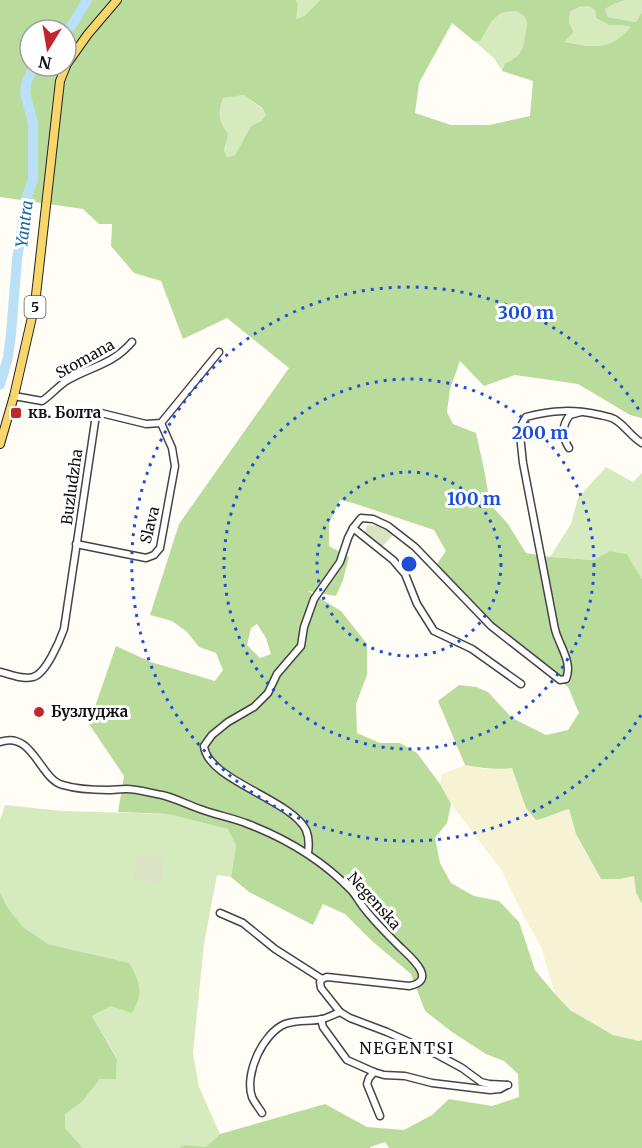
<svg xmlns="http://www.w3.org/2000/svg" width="642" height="1148" font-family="Merriweather,serif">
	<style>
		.farmland { fill: #f6f3d4 }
		.green { fill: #d5ebbd }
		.forest { fill: #b9dc9c; fill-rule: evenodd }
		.cemetery { fill: #d9e3c4 }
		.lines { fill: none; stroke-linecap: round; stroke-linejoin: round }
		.river { stroke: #b9e0f7; stroke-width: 10 }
		.minor-casing { stroke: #444; stroke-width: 9 }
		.major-casing { stroke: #222; stroke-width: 10 }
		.minor { stroke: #fff; stroke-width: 6 }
		.major { stroke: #f9d66b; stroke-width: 8 }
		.ring { fill: none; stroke: #1d4ed8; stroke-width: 3; stroke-dasharray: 3 6 }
		.poi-dot { fill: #c4262e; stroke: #fff; stroke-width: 2 }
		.labels { text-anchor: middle; stroke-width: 6; stroke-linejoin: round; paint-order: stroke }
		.shield { fill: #fff; stroke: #585858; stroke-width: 1.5 }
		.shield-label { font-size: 14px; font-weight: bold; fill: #111 }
		.street-label { font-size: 15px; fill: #111; stroke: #fff }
		.poi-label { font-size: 15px; font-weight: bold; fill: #111; stroke: #fff; text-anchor: start }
		.water-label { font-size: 16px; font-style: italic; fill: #1768a6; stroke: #fff }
		.neighbourhood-label { font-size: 16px; letter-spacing: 1.5px; fill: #111; stroke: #fff }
		.centre { fill: #1d4ed8; stroke: #fff; stroke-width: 3 }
		.ring-label { font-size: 18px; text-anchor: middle; font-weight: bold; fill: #1d4ed8; stroke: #fff; stroke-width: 6; stroke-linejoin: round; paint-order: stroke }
	</style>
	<rect width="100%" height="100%" fill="#fffdf5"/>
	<polygon class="farmland" points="465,765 484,769 500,769 512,768 526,808 548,818 557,812 569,808 576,834 587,855 620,879 634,876 636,893 642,904 642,1040 639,1041 613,1035 570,1010 555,994 541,947 524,917 502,871 451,804 440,784 442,774"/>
	<g class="green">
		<polygon points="296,0 320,0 304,16 295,20 298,6"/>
		<polygon points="626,0 642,0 642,12 636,22 608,17 605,9 614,4"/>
		<path d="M588 6 595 10 596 18 609 25H622L632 27C609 52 594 47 563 42L574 32 569 23 570 12 579 7Z"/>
		<path d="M516 11C518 13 522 14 524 16 527 20 527 25 526 30 523 48 524 55 505 63L502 71 494 58 474 41 480 40 492 21 501 13Z"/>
		<polygon points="244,95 262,109 266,115 261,121 251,126 235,155 226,157 224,151 226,146 219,115 223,97"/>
		<polygon points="606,467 633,482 642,473 642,579 627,554 610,551 595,560 550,557 571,524 578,498"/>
		<polygon points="5,805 62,811 168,814 229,829 236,846 231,877 217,875 204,944 193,1053 199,1087 220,1134 206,1147 185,1145 178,1148 83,1148 65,1128 65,1114 82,1102 100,1079 116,1079 117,1058 92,1016 111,1006 86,953 48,944 23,927 8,910 0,893 0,820"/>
	</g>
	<g class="forest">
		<path d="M0 0H296L298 5 296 19 304 16 320 0H626L614 4 605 9 608 17 636 22 642 12V418L630 415 578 384 515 375 484 386 460 361 450 389 447 412 453 424 476 433 484 469 490 504 508 524 526 553 550 557 594 560 610 551 627 554 642 579V904L636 893 634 876 620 879H601L576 834 569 809C557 812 548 818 536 820L526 808 512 768C496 770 481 768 465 765L438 701 459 685 476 687 488 692 512 718 546 735 568 730 579 713 568 687 560 680 491 626 434 568 446 551 434 530 353 503 340 500 329 523V546L349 557 343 580 336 596 308 591 341 611 367 644V675L356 704 357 733 380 743H400L417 753 440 784 451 804 447 823 435 838 440 863 451 883 474 896 499 901 519 922 535 970 555 994 570 1010 613 1035 639 1041 642 1040V1148H389L385 1142 370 1147V1148H178L185 1145 206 1147 220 1134 325 1104 367 1127 404 1130 432 1115 449 1099 492 1106 519 1097 518 1074 504 1061 486 1054 452 1032 425 1011 411 974 372 941 345 914 323 904 313 925 249 892 231 877 236 846 228 829 168 814 118 812 124 776 89 724 116 646 151 662 215 681 223 670 216 653 199 647 187 632 172 621 150 615 179 524 289 368 227 318 183 339 161 281 134 273 111 246 112 224H99L83 209 0 197ZM588 6 595 10 596 18 609 25H622L631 27C609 52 593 47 564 42L574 32 569 23 570 12 579 7ZM516 11C518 13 522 14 524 16 527 20 527 25 526 30 523 48 524 55 505 63L502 71 533 81 530 116 489 125H451L415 113 419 83 452 23 474 41H480L492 21 501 13ZM30 30H66V66H30ZM244 95 262 108 266 115 261 121 251 126 235 155 227 157 224 151 228 134C218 120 218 115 223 98ZM257 624 266 638 271 654 260 658 247 645 251 628Z"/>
		<path d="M0 893 9 910 23 927 48 944 129 963C140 982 144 992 132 1013L111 1006 92 1016 117 1059 116 1079H100L82 1102 65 1114V1128L83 1148H0Z"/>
	</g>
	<g class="cemetery">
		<path d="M367 525C378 525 384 528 393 535L382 547 365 533Z"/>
		<polygon points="137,854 164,857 161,884 134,881"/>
	</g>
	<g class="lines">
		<g class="river">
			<polyline points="66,32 74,22 87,0"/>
			<polyline points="0,385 8,357 11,334 17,260 27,196 33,180 33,123 25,93 27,81 34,66"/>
		</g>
		<g class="minor-casing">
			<g id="minor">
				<path d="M14 396 42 401C51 395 58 386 68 380 92 366 112 365 132 342"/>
				<path d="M569 448C562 437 561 426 570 415L581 412"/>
				<polyline points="353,528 393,560 405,574 417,604 434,631 472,649 521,684"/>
				<polyline points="76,544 146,558 154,555 160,548 175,466 172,448 161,423"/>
				<path d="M0 672C10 674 23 680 33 677 46 674 60 640 64 629L96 415 101 413 146 424 161 423 219 352"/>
				<path d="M0 742C33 730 40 780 63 785 76 789 94 790 108 790 114 790 120 789 126 789 138 789 150 793 162 795 175 798 188 805 200 809 216 815 233 818 248 824 287 839 322 860 351 890 356 895 359 902 364 908 374 921 386 933 398 945 408 955 440 980 409 986L327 977 322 979 320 982 321 988 340 1012 350 1018 387 1032 438 1055 462 1068 481 1082 489 1084 508 1085"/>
				<path d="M308 853C309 846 309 837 306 830 291 799 207 780 204 746L212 735 228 722 254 707 268 693 277 674 301 646 304 627 314 599 340 562 348 538 353 528 361 518 373 519 388 526 415 547 491 626 560 680 566 679C572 665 563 651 558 638 555 632 554 625 553 619L523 463 520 435 522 424 526 417C552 410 574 409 600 415 604 416 610 417 614 419 625 425 631 437 642 443"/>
				<polyline points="220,913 243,923 275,949 322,979"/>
				<polyline points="321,1019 323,1027 347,1060 374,1072 384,1075 405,1076 432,1083 490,1090 500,1089 507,1085"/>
				<polyline points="374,1072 369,1078 367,1084 380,1116"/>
				<path d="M262 1113C259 1108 254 1102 252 1097 244 1074 263 1033 285 1024 298 1019 310 1022 323 1019 329 1017 335 1014 340 1012"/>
			</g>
		</g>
		<g class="major-casing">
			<g id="major">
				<polyline points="66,65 88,34 117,0"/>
				<polyline points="0,444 14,396 35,304 60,81 66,66"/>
			</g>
		</g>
		<use href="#minor" class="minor"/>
		<use href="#major" class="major"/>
	</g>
	<g class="ring">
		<circle cx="409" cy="564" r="92"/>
		<circle cx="409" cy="564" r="185"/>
		<path d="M641 715A277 277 0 1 1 641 413"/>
	</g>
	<g class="poi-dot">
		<rect x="10" y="407" width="12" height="12" rx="3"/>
		<circle cx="39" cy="712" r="6"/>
	</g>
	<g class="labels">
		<rect class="shield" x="24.5" y="296" width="21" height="22" rx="4.5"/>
		<g class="shield-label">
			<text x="35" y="312">5</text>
		</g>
		<g class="street-label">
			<text transform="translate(85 359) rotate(-29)" y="5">Stomana</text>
			<text transform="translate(72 487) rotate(-82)" y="5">Buzludzha</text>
			<text transform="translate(150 525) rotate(-76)" y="5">Slava</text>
			<text transform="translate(374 901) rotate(48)" y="5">Negenska</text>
		</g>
		<g class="poi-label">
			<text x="28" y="418">кв. Болта</text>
			<text x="51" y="717">Бузлуджа</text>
		</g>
		<g class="water-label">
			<text transform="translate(24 224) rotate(-83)" y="6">Yantra</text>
		</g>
		<g class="neighbourhood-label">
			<text x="407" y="1054">NEGENTSI</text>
		</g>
	</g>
	<circle cx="409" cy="564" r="9" class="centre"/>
	<g class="ring-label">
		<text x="526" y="319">300 m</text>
		<text x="540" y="439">200 m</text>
		<text x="474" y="505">100 m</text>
	</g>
	<g transform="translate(48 48) rotate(191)"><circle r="28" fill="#ffffff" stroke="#a0a0a0" stroke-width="1.5"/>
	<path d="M0-4.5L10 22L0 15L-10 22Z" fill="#c4262e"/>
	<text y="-9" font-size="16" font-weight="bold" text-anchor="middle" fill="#111111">N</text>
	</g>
</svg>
